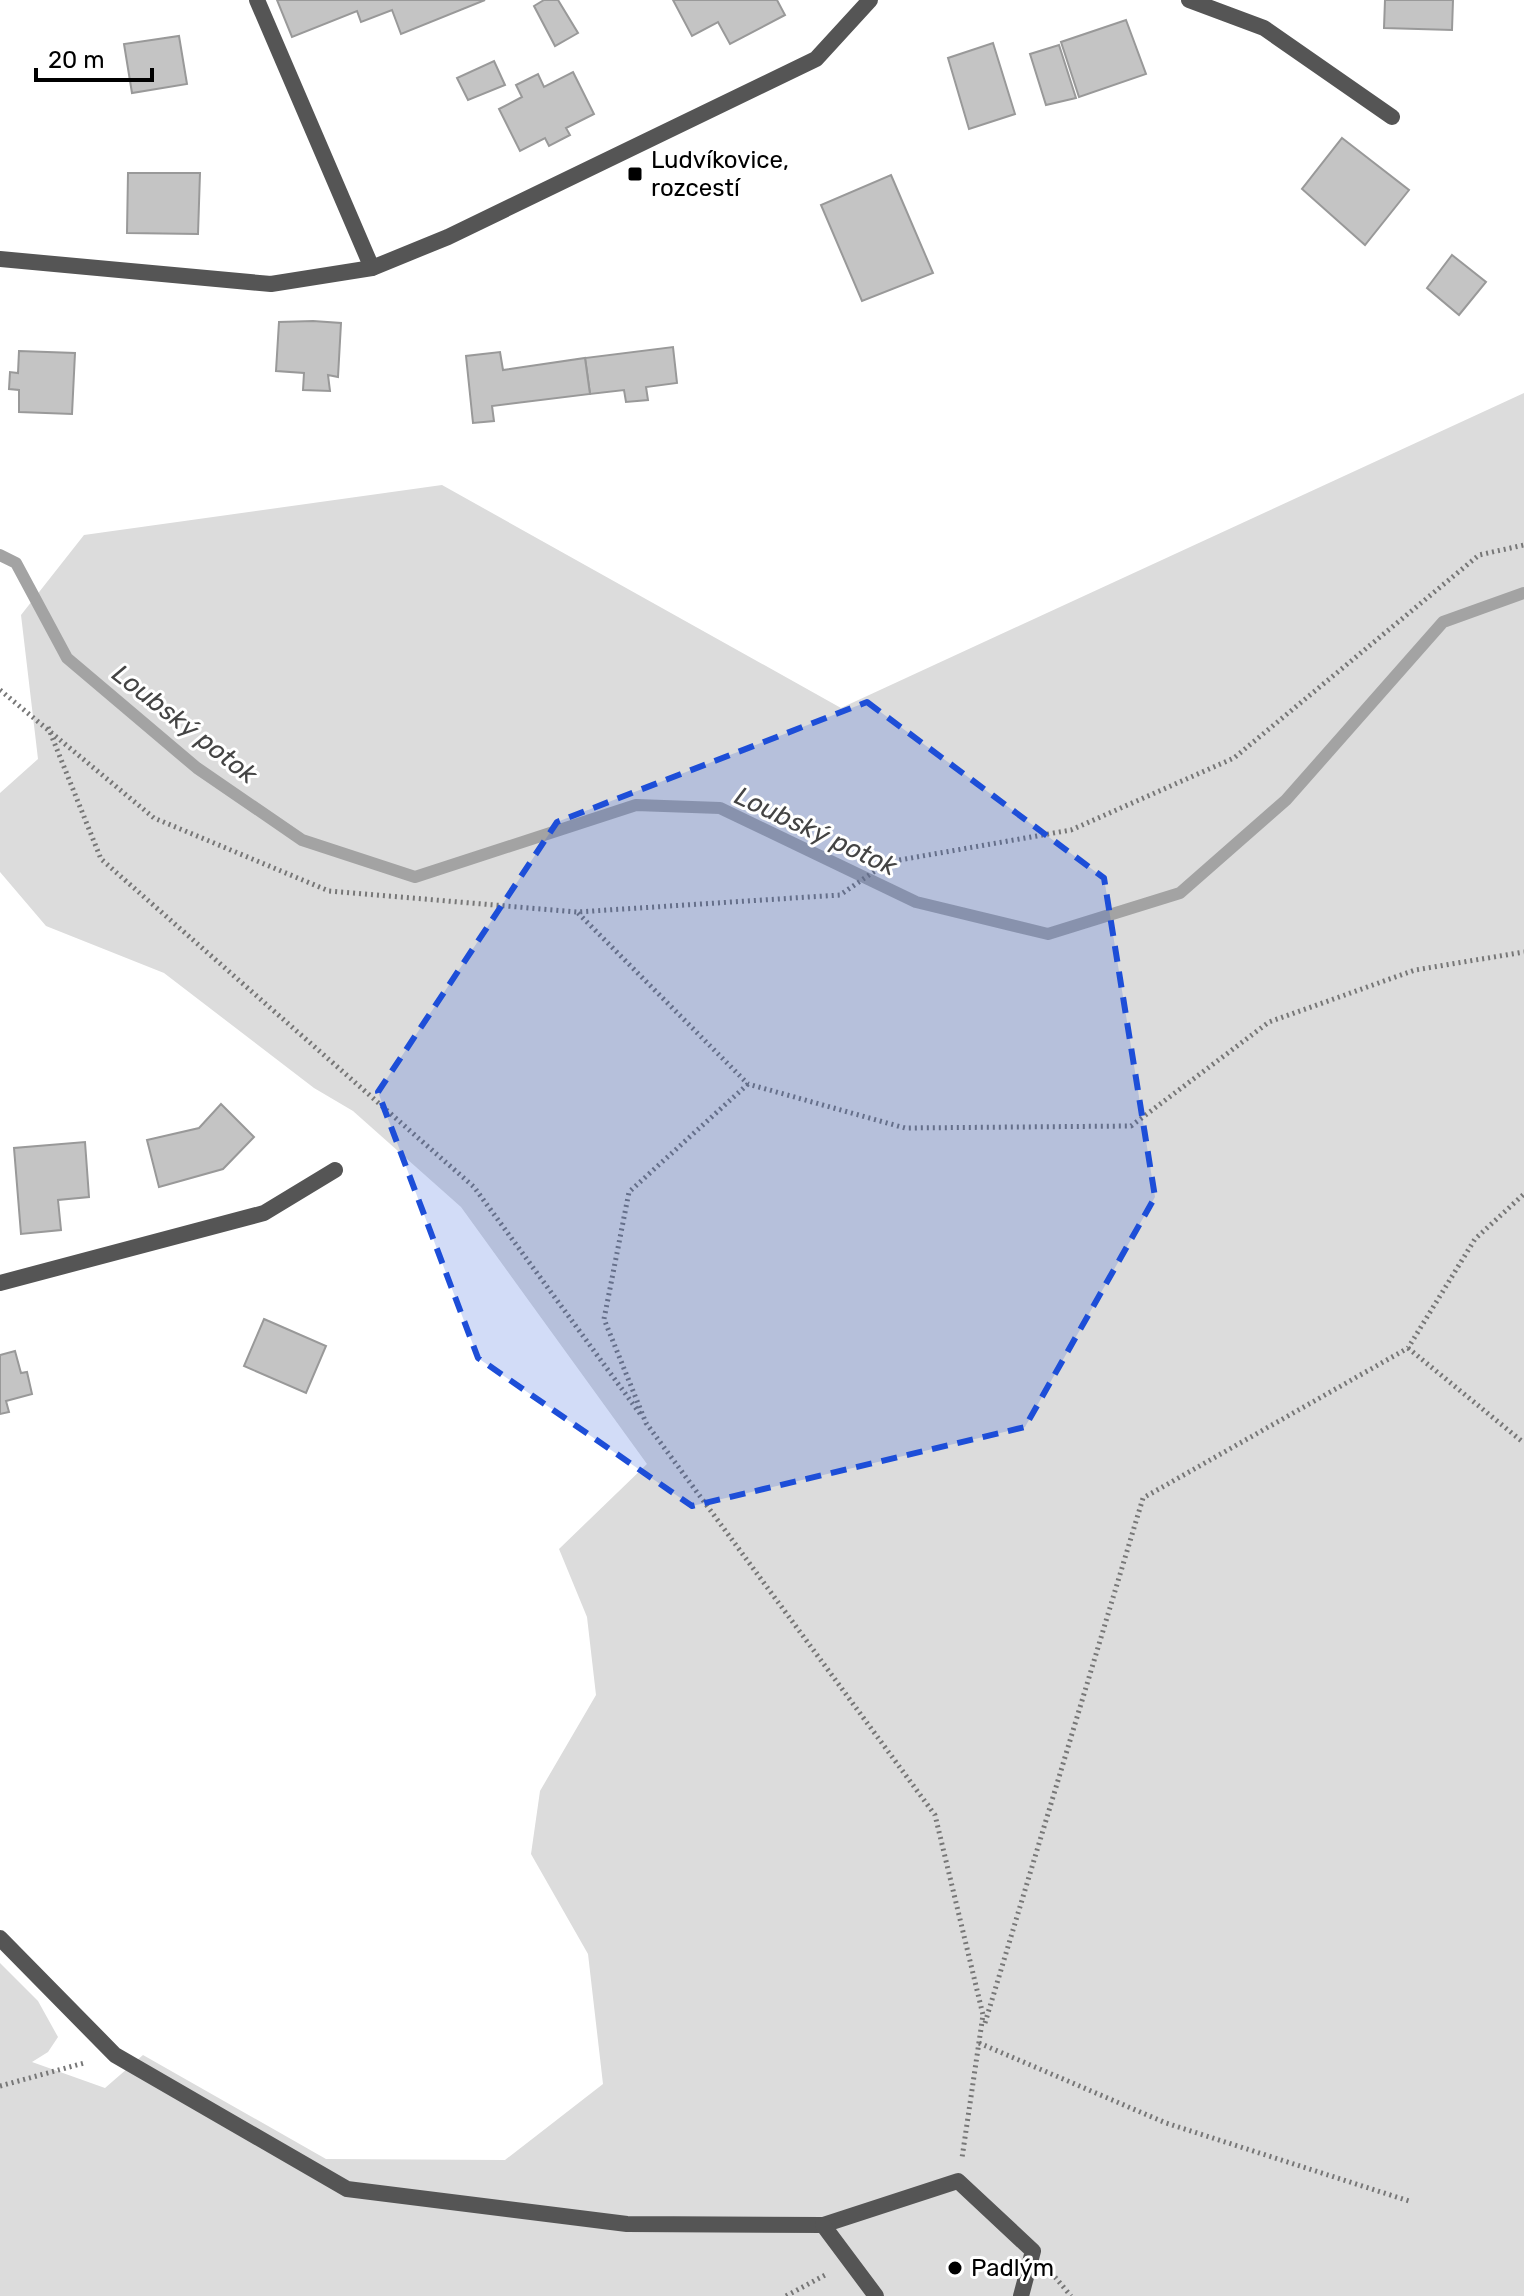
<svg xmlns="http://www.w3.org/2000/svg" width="1524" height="2296" font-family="Rubik,sans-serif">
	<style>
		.green { fill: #dcdcdc }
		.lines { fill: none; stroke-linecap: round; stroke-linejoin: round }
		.stream { stroke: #a3a3a3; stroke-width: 12 }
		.building { fill: #c4c4c4; stroke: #999; stroke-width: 2 }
		.path { stroke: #777; stroke-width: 5; stroke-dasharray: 2 4; stroke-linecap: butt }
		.minor { stroke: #555; stroke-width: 16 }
		.tertiary { stroke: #555; stroke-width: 16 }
		.marked { fill: #1d4ed8; fill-opacity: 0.2; stroke: #1d4ed8; stroke-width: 6; stroke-dasharray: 16 10; stroke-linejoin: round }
		.poi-dot { fill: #000; stroke: #fff; stroke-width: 3 }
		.labels { text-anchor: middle; stroke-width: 6; stroke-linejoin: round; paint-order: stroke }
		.poi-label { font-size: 24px; fill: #000; stroke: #fff; text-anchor: start }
		.water-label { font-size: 26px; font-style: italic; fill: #444; stroke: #fff }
	</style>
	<rect width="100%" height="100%" fill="#fff"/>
	<polygon class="green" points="1524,393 1524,2296 0,2296 0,1963 38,2001 58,2037 48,2052 32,2062 105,2088 143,2055 326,2159 505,2160 603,2084 588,1954 531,1854 540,1791 596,1695 587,1617 559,1549 647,1464 461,1207 353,1111 314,1088 164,973 46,926 0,872 0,793 38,759 21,615 84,535 442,485 841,708"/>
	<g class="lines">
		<polyline class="stream" points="0,555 16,563 67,658 197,768 302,840 415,877 636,805 720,808 916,902 1048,934 1180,893 1286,800 1443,622 1524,593"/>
	</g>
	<g class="building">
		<polygon points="277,0 485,0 401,34 392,10 361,22 357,11 292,37"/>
		<polygon points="544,0 558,0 578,33 555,46 534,6"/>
		<polygon points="673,0 777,0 785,15 730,44 718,22 692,36"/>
		<polygon points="1385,0 1453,0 1452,30 1384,28"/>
		<polygon points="1126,20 1146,74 1079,97 1061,42"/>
		<polygon points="179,36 187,84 132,93 124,44"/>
		<polygon points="993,43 1015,114 969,129 948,58"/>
		<polygon points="1059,45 1076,98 1046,105 1030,54"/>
		<polygon points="494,61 505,85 468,100 457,78"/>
		<polygon points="573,72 594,114 566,128 570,135 549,146 545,138 520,151 499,109 522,97 516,85 538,74 544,87"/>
		<polygon points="1342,138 1409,190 1365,245 1302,189"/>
		<polygon points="128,173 200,173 198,234 127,233"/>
		<polygon points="891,175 933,273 862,301 821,205"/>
		<polygon points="1452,255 1486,282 1459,315 1427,288"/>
		<polygon points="313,321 341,323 338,377 328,375 330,391 303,390 304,373 276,371 279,322"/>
		<polygon points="673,347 677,383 646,387 648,400 626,402 624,390 590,394 585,358"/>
		<polygon points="19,351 75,353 72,414 19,412 19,390 9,389 10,372 18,373"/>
		<polygon points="500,352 503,370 585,358 590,394 492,406 494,421 473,423 466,356"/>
		<polygon points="221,1104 254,1137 223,1169 159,1187 147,1140 199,1128"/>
		<polygon points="85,1142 89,1197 58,1200 61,1230 21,1234 14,1148"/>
		<polygon points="264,1319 326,1346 306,1393 244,1366"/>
		<polygon points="15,1351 21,1373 27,1372 32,1394 6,1401 9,1412 0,1414 0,1355"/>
	</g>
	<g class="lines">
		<g class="path">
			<polyline points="0,690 154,818 329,891 577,912 840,895 888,862 1071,830 1234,758 1479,555 1524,545"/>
			<polyline points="48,727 101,859 474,1187 641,1415"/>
			<polyline points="578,913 748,1084 905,1128 1131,1126 1269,1022 1415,970 1524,952"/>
			<polyline points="748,1084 629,1192 604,1319 646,1423 935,1815 983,2015 962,2158"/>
			<polyline points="1408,1348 1524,1443"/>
			<polyline points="985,2023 1143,1498 1408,1348 1475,1239 1524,1194"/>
			<polyline points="979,2043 1166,2123 1409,2201"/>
			<polyline points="0,2086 84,2063"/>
			<polyline points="1055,2277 1071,2296"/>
			<polyline points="786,2296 827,2274"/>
		</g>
		<g class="minor">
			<polyline points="257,0 372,268"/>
			<polyline points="1189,0 1264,28 1392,117"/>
			<polyline points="0,1283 264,1213 335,1170"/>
			<polyline points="0,1938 115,2055 347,2189 627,2224 823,2225 958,2181 1033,2251 1021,2296"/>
			<polyline points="823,2225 876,2296"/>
		</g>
		<polyline class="tertiary" points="0,259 271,284 372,268 448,237 816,59 870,0"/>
	</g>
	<path class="marked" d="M867 702 1104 878 1155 1197 1025 1427 692 1506 478 1358 378 1092 557 822Z"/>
	<g class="poi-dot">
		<rect x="627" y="166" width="16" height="16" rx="4"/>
		<circle cx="955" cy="2268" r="8"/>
	</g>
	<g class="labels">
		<g class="poi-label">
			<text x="651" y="168">Ludvíkovice,<tspan x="651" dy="28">rozcestí</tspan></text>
			<text x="971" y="2276">Padlým</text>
		</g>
		<g class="water-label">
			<text transform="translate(185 724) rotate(38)" y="9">Loubský potok</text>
			<text transform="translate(816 831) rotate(25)" y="9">Loubský potok</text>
		</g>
	</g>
	<path d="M36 68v12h116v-12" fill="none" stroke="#000000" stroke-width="4"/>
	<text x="48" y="68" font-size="24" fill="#000000" stroke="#ffffff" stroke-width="6" paint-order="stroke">20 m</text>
</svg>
